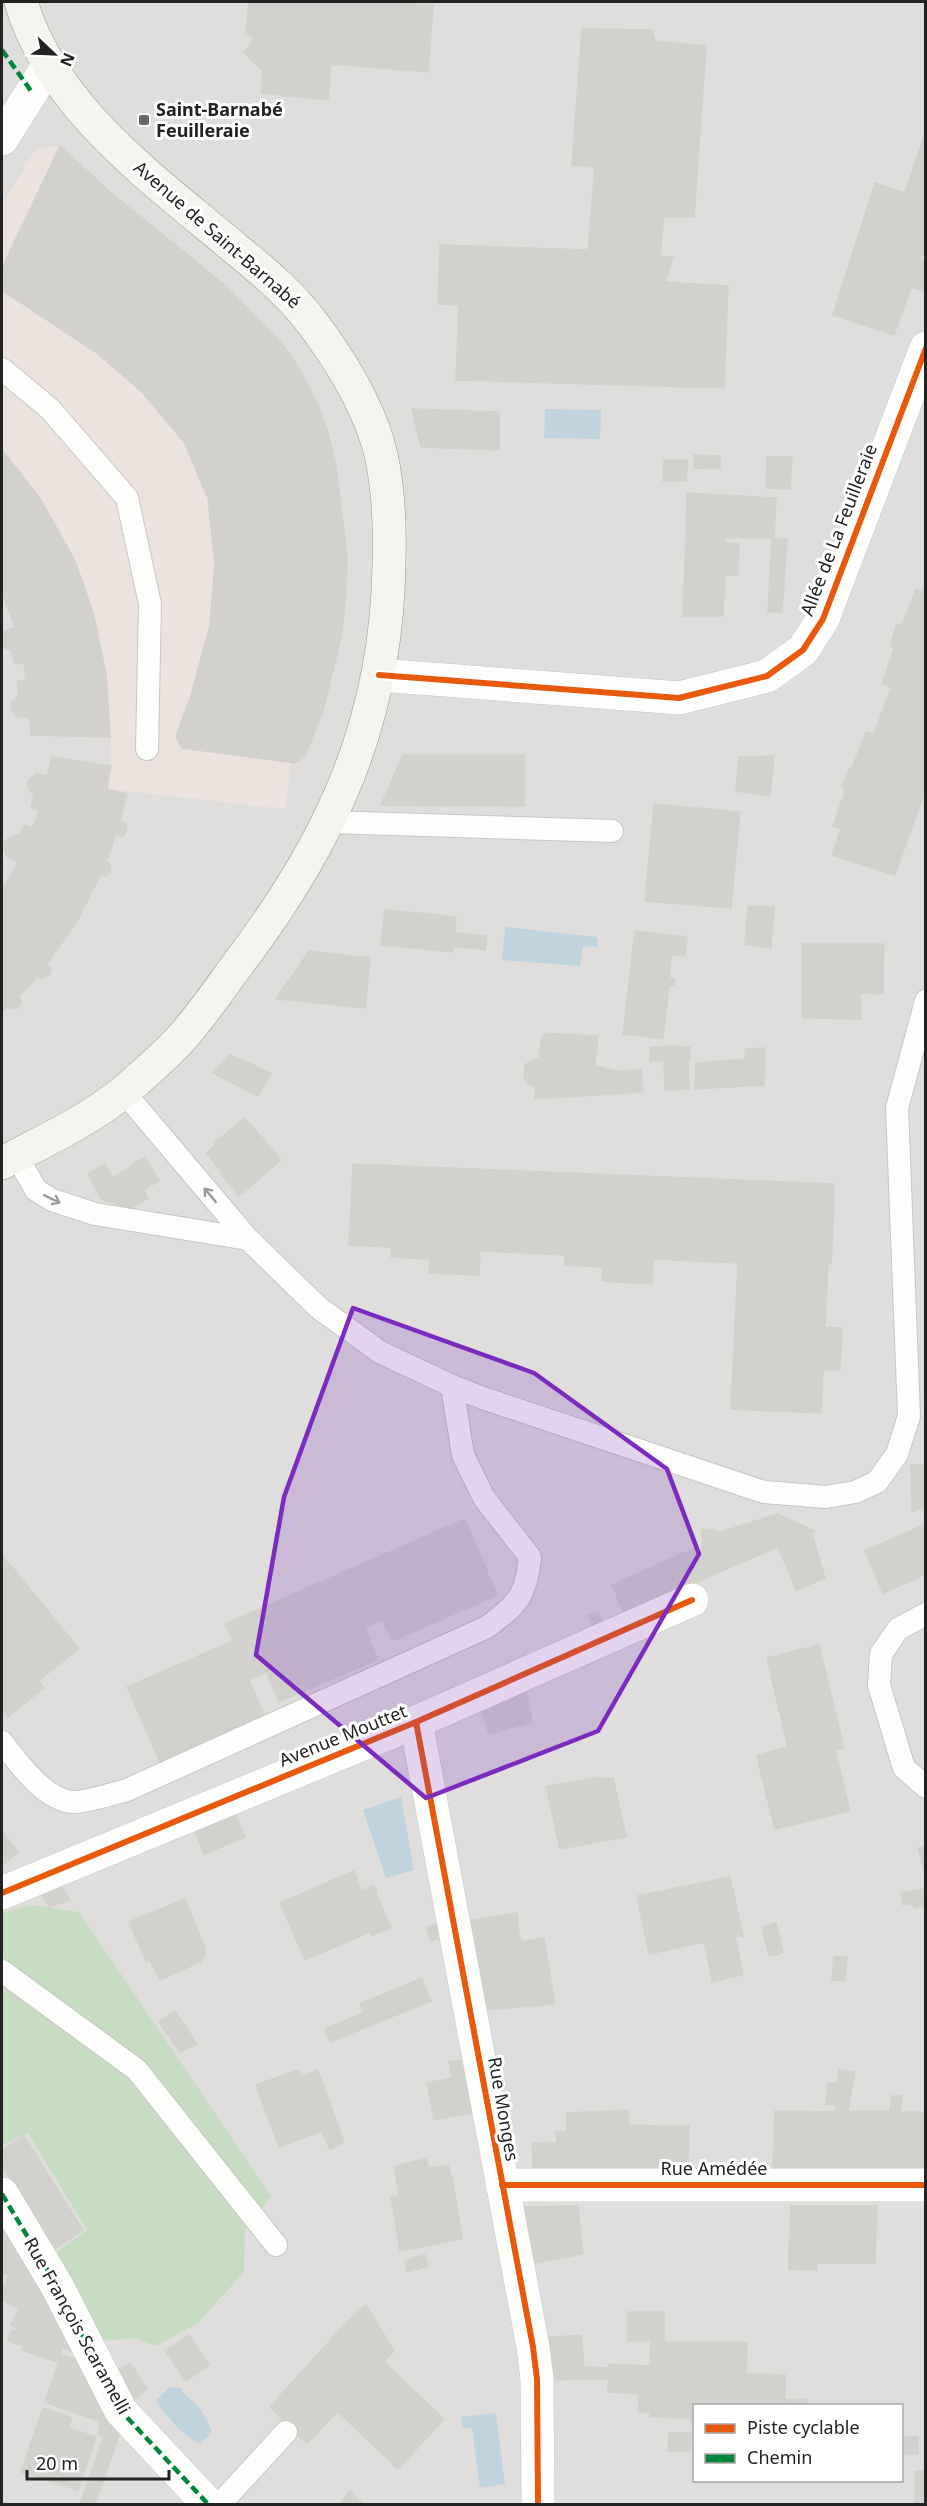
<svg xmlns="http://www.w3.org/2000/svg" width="927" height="2506" font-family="'Noto Sans',sans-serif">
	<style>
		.residential { fill: #dfdedc; fill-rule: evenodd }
		.commercial { fill: #ece2de }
		.forest { fill: #c7ddc2 }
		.water { fill: #c0d4e0 }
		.building { fill: #d2d1ce; stroke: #d3d1cc; stroke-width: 1.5 }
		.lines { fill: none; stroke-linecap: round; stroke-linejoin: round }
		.service-casing { stroke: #c7c7c5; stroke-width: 24 }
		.minor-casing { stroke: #c7c7c5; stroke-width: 34 }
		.secondary-casing { stroke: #949a82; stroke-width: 34 }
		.service { stroke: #fdfdfc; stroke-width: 22 }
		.minor { stroke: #fdfdfc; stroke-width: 33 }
		.secondary { stroke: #f2f4ed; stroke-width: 33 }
		.quiet { stroke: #00873e; stroke-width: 4.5; stroke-dasharray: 9 4.5; stroke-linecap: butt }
		.cycleway-casing { stroke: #fff; stroke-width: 10 }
		.cycleway { stroke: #e8590c; stroke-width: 6 }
		.oneway { stroke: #9a9a9a }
		.marked { fill: #7b2cbf; fill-opacity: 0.2; stroke: #7b2cbf; stroke-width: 4.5; stroke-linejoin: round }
		.poi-dot { fill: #6a6a68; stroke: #fff; stroke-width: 2 }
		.labels { text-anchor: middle; stroke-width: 6; stroke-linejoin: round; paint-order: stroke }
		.poi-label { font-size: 18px; font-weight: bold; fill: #222; stroke: #fff; text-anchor: start }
		.street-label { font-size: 18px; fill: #222; stroke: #fff }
	</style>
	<rect width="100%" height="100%" fill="#efefeb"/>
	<path class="residential" d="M2 2H925V2504H2ZM694 2406H902V2480H694Z"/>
	<polygon class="commercial" points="60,146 109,191 226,286 281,342 300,370 317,403 327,429 336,466 347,555 342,633 323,711 315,734 305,756 291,763 285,809 107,789 111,766 110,718 106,674 94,616 74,559 56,525 39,497 2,450 2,205 32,155 40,148"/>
	<polygon class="forest" points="31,1905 79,1912 271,2196 245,2231 244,2272 197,2324 155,2346 137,2339 96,2340 51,2256 87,2230 28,2133 2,2145 2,1913"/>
	<g class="water">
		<polygon points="545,409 601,410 600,439 544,438"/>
		<polygon points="505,927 597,937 598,947 583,946 580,966 502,960"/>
		<polygon points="401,1797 414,1870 386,1878 363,1810"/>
		<path d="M170 2387 181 2388C182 2394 185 2394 190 2399 201 2407 207 2419 212 2432L200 2444C181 2433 167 2419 156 2400Z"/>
		<polygon points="496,2413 505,2484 480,2488 472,2428 463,2428 461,2417"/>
	</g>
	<g class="building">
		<polygon points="249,2 396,2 433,5 428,72 331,64 328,100 261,93 263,71 244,53 254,39 246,32"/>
		<polygon points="582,29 652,30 655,41 706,46 694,217 664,217 660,256 673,257 665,282 728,286 724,388 456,380 459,305 438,304 440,245 588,250 595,167 572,165"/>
		<polygon points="926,130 926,243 921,259 926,260 926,292 911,287 894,335 833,315 875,183 905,193"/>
		<polygon points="60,146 109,191 226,286 281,342 300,370 317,403 327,429 336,466 347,556 346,592 342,633 323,711 305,756 295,763 182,748 176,736 190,699 210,625 215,564 208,498 184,442 142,392 98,354 2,290 2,268"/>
		<polygon points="412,409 499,412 499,450 421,447"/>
		<polygon points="2,450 39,497 74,559 84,586 94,616 106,674 110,737 31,735 24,662 15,627 2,592"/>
		<polygon points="694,455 720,456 720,469 694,468"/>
		<polygon points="767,457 792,457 790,489 766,488"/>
		<polygon points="664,460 688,460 686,481 663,481"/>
		<polygon points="687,493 776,498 774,538 686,537"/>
		<polygon points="686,537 725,538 725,543 739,544 738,575 725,575 723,616 683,616"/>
		<polygon points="772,539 787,539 782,612 768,612"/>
		<polygon points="926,583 926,787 895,875 832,855 841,829 833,826 845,792 842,786 849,769 853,766 866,732 874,735 891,687 882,684 894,649 891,644 896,626 903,624 916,589 922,591"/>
		<polygon points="15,627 24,662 15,664 11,650 2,647 2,633"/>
		<polygon points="17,681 26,681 30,717 17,717 12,711 12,702 19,695"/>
		<polygon points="403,755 524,755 524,806 381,805"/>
		<polygon points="774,756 770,796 736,791 739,757"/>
		<polygon points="52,757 111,766 107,789 127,794 120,821 115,818 110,834 115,836 107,860 102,858 95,871 100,875 76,923 47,963 43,959 32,971 37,977 19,996 14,992 4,1002 8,1007 2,1012 2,891 18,862 37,817"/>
		<polygon points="36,774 48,776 39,810 31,808 34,795 28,789 28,781"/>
		<polygon points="654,804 740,812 731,908 645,901"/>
		<polygon points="115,818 126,824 127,831 123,836 110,834"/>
		<polygon points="24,825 33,828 18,862 7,857 4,849 5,841 12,836 20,835"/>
		<polygon points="102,858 111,865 110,873 105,876 100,875 95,871"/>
		<polygon points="748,906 774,907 771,948 745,944"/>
		<polygon points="385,910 408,912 403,947 381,945"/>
		<polygon points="408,912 456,917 455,933 487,936 485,950 453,946 453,952 403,947"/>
		<polygon points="635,931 687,937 685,956 671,955 669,978 675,979 674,986 669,985 663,1039 623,1034"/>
		<polygon points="802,944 884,944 883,984 860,984 861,1019 812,1018 813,995 802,995"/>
		<polygon points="309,951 370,958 365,1008 276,999"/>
		<polygon points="43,959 51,969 49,975 42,978 37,977 32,971"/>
		<polygon points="860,984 883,984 883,994 860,993"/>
		<polygon points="14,992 19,996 21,1002 18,1008 11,1009 4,1002"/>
		<polygon points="802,995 813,995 812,1018 802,1018"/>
		<polygon points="547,1033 558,1034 551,1098 535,1098 536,1086 531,1086 524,1078 525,1065 534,1059 539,1059 542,1037"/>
		<polygon points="558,1034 598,1036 595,1065 614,1071 641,1070 643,1092 551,1098"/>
		<polygon points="674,1046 674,1060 650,1061 650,1047"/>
		<polygon points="674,1046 690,1047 690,1060 674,1060"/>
		<polygon points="765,1048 764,1085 695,1089 696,1063 746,1059 745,1049"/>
		<polygon points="230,1055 271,1073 258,1096 213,1073"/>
		<polygon points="674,1060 688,1060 689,1089 665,1090 664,1061"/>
		<polygon points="245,1118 281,1160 239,1196 220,1173 231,1164 214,1143"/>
		<polygon points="215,1145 231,1164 222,1172 206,1153"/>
		<polygon points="145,1157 159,1181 145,1189 131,1165"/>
		<polygon points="105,1164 112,1177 95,1187 88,1174"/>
		<polygon points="353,1164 834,1184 834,1207 352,1187"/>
		<polygon points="131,1167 148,1198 131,1208 102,1200 95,1188"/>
		<polygon points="352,1187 834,1207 831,1264 828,1263 821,1413 731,1409 738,1263 653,1259 652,1284 602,1281 603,1267 564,1265 565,1255 480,1251 479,1275 429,1273 430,1259 391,1257 392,1247 349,1245"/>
		<polygon points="825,1327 842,1328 840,1370 823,1370"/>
		<polygon points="926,1464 926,1506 912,1512 911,1465"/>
		<polygon points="777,1514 815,1531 624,1613 612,1585 697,1547 699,1551 702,1549 702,1530 714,1529 718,1533"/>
		<polygon points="465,1519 497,1595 392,1641 379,1611 361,1619 378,1659 279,1702 263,1663 245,1671 265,1717 160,1762 127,1687 233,1641 225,1624"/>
		<polygon points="926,1524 926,1574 883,1593 865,1551"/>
		<polygon points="812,1533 825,1578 796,1590 778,1547"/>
		<polygon points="3,1556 79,1649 38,1681 44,1688 8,1717 2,1709 2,1557"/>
		<polygon points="379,1611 382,1620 365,1627 361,1619"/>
		<polygon points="598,1611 603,1622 593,1626 588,1616"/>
		<polygon points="819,1645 844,1748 835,1750 850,1811 775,1829 760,1769 791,1761 767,1658"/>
		<polygon points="263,1663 267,1672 249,1679 245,1671"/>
		<polygon points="526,1690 532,1722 489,1734 481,1710"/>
		<polygon points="788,1747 791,1761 760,1769 757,1755"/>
		<polygon points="601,1777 601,1779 613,1778 626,1837 560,1849 546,1786"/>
		<polygon points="236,1815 245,1837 204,1854 195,1831"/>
		<polygon points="2,1831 18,1852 2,1866"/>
		<polygon points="926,1847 926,1879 918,1848"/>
		<polygon points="354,1871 364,1898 376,1893 391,1928 372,1935 370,1932 305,1960 280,1903"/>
		<polygon points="730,1877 743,1936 735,1936 743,1975 723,1979 721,1971 711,1973 704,1942 649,1954 637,1896"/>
		<polygon points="60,1885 70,1900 50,1907 39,1891"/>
		<polygon points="374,1885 377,1892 364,1898 362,1891"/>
		<polygon points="926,1889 926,1907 914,1908 913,1904 903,1905 901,1893"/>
		<polygon points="185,1899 205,1948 205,1956 200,1962 160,1980 150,1960 146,1961 129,1922"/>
		<polygon points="517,1913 519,1934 470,1941 466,1921"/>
		<polygon points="776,1923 783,1952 779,1955 769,1956 762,1927"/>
		<polygon points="436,1924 440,1938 431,1941 426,1928"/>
		<polygon points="519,1934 522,1942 544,1938 550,1976 479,1982 470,1941"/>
		<polygon points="834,1956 847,1957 845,1981 832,1980"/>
		<polygon points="721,1971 723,1979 712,1982 711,1973"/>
		<polygon points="550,1976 555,2004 484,2010 479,1982"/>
		<polygon points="422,1978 431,2001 369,2026 360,2004"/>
		<polygon points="175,2011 197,2044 180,2052 159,2022"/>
		<polygon points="363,2013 369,2026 330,2042 325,2029"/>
		<polygon points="463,2060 466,2075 452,2077 449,2062"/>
		<polygon points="298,2070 301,2077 318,2070 344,2142 330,2150 322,2131 279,2147 256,2085"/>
		<polygon points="839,2070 855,2072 848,2111 890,2111 892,2096 902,2096 895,2167 831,2167"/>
		<polygon points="466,2075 474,2113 434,2120 427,2083"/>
		<polygon points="828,2083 838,2083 836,2105 826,2104"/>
		<polygon points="628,2110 628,2125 657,2126 658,2168 533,2168 532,2143 567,2142 567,2113"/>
		<polygon points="775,2111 836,2112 831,2167 773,2167"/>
		<polygon points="900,2112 926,2112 926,2167 895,2167"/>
		<polygon points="657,2126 689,2126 688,2168 658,2168"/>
		<polygon points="556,2132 567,2132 567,2142 557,2142"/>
		<polygon points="24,2136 83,2230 51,2251 2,2165 2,2150"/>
		<polygon points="426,2159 429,2168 448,2165 450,2176 422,2181 420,2182 422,2190 399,2195 394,2166"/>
		<polygon points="452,2176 462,2239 400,2251 391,2197 422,2190 420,2182 422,2181"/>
		<polygon points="578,2206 583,2254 531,2264 522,2207"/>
		<polygon points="791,2206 818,2206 817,2254 789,2253"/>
		<polygon points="818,2206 877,2206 875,2263 817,2263"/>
		<polygon points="2,2208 47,2289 2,2273"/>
		<polygon points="789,2253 817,2254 817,2270 789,2269"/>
		<polygon points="425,2255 428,2266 418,2269 413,2258"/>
		<polygon points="413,2258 418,2269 407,2272 405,2262"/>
		<polygon points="9,2276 47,2289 78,2353 26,2335 38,2319 2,2300 2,2290"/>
		<polygon points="366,2305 394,2351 307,2444 270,2407 345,2324"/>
		<polygon points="19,2309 38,2319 26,2335 11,2325"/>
		<polygon points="628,2312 664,2312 664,2342 692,2342 690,2418 650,2417 650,2394 608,2392 609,2364 650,2366 651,2341 628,2341"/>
		<polygon points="12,2330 27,2335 23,2346 8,2341"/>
		<polygon points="27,2335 62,2348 58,2362 22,2350"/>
		<polygon points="189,2335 209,2365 186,2381 165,2351"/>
		<polygon points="581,2335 584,2367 609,2368 609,2379 549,2380 542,2338"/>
		<polygon points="692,2342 747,2342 746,2389 759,2390 760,2374 785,2375 785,2400 808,2399 808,2406 694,2406 694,2422 691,2422"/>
		<polygon points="61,2355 82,2361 108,2417 105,2423 45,2402"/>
		<polygon points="384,2362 444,2419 398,2469 337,2411"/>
		<polygon points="130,2363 147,2389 130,2402 113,2373"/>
		<polygon points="746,2374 760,2374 759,2390 746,2389"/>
		<polygon points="639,2393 650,2394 650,2412 639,2413"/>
		<polygon points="43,2408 72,2418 69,2428 96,2437 78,2490 21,2472"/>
		<polygon points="108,2417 120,2430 117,2442 98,2434 100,2421 105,2423"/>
		<polygon points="669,2433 691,2433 690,2451 668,2451"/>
		<polygon points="104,2436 117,2442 95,2504 80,2504"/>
		<polygon points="902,2436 918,2437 918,2454 902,2454"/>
		<rect x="915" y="2471" width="11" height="33"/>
		<polygon points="350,2491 363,2504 340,2504"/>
	</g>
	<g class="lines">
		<g class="service-casing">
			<g id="service">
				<polyline points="2,369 50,409 127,498 150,604 147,749"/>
				<polyline points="329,822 612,831"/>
				<polyline points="123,1091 248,1239 319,1308 380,1352 452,1386 483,1398 764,1492 826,1497 855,1492 877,1482 897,1454 909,1416 897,1108 926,1001"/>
				<polyline points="16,1155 36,1190 52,1200 95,1214 248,1239"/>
				<polyline points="926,1614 898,1629 881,1654 879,1685 904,1768 926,1787"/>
				<path d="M2 1742C18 1762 43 1799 72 1802 83 1803 115 1793 127 1790L487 1627C518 1604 526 1596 530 1557L484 1498 463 1455 452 1386"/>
				<polyline points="2,1971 137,2070 276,2245"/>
				<polyline points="220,2504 286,2432"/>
			</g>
		</g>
		<g class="minor-casing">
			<g id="minor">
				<polyline points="2,139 48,66"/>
				<polyline points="379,675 679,698 767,676 803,650 823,619 926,348"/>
				<polyline points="416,1722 533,2347 537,2379 538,2504"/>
				<polyline points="2,1893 416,1722 692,1600"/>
				<polyline points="502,2185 926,2185"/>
				<polyline points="2,2194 57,2286 121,2411 208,2504"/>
			</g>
		</g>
		<g class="secondary-casing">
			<path id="secondary" d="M2 1163C44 1141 90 1120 127 1089 146 1072 168 1054 185 1034 204 1012 221 987 238 964 332 840 387 721 389 563 390 528 389 490 381 455 371 411 345 368 319 332 296 299 268 275 237 250 155 180 53 110 21 2"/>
		</g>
		<use href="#service" class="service"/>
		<use href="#minor" class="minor"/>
		<use href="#secondary" class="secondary"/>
		<g class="quiet">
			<polyline points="2,50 31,91"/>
			<polyline points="2,2194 57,2286 121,2411 208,2504"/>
		</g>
		<g class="cycleway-casing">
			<g id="cycleway">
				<polyline points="379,675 679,698 767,676 803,650 823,619 926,348"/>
				<polyline points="416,1722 533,2347 537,2379 538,2504"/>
				<polyline points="2,1893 416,1722 692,1600"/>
				<polyline points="502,2185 926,2185"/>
			</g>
		</g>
		<use href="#cycleway" class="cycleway"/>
	</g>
	<defs><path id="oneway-shaft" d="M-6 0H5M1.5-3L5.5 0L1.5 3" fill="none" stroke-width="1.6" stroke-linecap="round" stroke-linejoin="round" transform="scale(1.5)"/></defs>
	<g class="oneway">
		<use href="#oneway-shaft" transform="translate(210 1195) rotate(-130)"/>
		<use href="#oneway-shaft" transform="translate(52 1199) rotate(26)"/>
	</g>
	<path class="marked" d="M353 1308 534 1373 667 1469 699 1554 598 1731 426 1798 256 1655 284 1497Z"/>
	<rect class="poi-dot" x="138" y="114" width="12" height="12" rx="3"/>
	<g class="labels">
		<g class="poi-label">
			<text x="156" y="116">Saint-Barnabé<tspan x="156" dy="21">Feuilleraie</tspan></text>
		</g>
		<g class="street-label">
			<text transform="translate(217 235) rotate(41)" y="6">Avenue de Saint-Barnabé</text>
			<text transform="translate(839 530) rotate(-69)" y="6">Allée de La Feuilleraie</text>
			<text transform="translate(343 1736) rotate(-22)" y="6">Avenue Mouttet</text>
			<text transform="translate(503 2109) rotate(80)" y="6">Rue Monges</text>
			<text x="714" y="2175">Rue Amédée</text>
			<text transform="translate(77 2326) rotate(61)" y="6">Rue François Scaramelli</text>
		</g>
	</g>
	<rect width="927" height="2506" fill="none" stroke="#222222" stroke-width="6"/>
	<rect x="693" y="2404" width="210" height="78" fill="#ffffff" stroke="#a7a7a7" stroke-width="1.5"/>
	<rect x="705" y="2424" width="30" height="9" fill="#e8590c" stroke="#a7a7a7" stroke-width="1.5"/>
	<text x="747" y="2434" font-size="18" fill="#222222">Piste cyclable</text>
	<rect x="705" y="2454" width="30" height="9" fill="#00873e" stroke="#a7a7a7" stroke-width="1.5"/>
	<text x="747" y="2464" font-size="18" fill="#222222">Chemin</text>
	<g transform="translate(54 54) rotate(113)" stroke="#ffffff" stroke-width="4.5" paint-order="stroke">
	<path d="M0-4.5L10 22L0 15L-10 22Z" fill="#222222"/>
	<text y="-9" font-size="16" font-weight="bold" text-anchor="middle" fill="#222222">N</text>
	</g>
	<path d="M27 2470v9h142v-9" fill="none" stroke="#222222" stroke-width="3"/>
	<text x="36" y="2470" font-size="18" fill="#222222" stroke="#ffffff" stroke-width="4.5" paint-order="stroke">20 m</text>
</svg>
